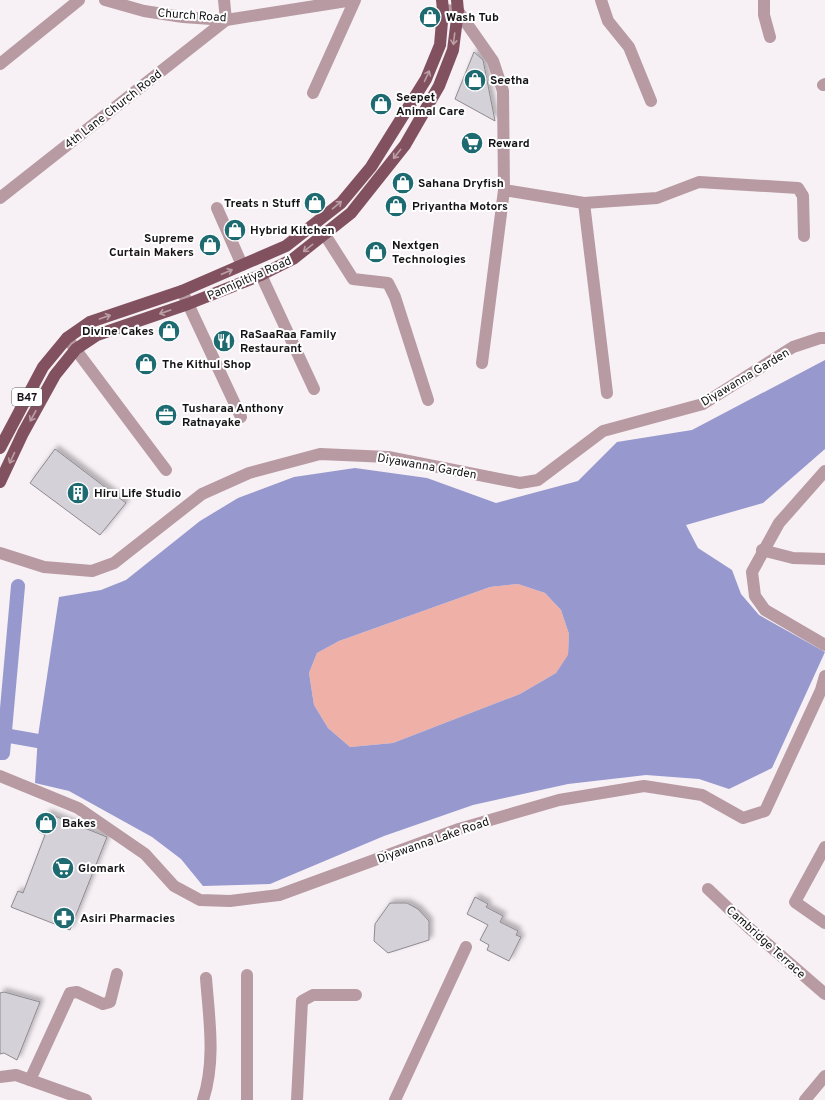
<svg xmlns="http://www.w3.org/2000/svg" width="825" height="1100" font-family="Overpass,sans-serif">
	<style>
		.grass { fill: #eeb0a7 }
		.water { fill: #9698ce; fill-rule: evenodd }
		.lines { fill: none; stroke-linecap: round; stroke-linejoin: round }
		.canal { stroke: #9698ce; stroke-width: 14 }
		.building { fill: #d5d1d8; stroke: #8d8a90; filter: url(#shadow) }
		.minor { stroke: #b79aa2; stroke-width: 12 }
		.major { stroke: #82515f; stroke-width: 12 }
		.oneway { stroke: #ba9fa7 }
		.labels { text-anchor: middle; stroke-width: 4; stroke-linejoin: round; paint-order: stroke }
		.shield { fill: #fff; stroke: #5b5a5b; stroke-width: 1 }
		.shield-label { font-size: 11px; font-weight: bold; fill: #151315 }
		.street-label { font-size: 12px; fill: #151315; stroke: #fff }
		.poi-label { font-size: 12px; font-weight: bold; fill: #151315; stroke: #fff; text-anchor: start }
	</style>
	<defs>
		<filter id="shadow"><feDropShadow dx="3.5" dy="-3.5" stdDeviation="2" flood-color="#0004"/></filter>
	</defs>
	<rect width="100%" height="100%" fill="#f7f0f5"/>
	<polygon class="grass" points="518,584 545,593 561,610 569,634 568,656 556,673 520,694 393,743 350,747 328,728 314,705 309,673 317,653 339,641 490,587"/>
	<path class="water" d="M825 360V449L763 503 686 525 698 548 732 570 741 594 759 615 825 652 772 768 729 789 699 779 646 775 568 784 473 805 384 836 270 884 203 886 181 859 152 837 69 791 35 783 38 736 59 597 101 590 126 580 200 521 238 498 294 477 355 468 427 478 496 503 578 481 617 442 692 430ZM518 584 545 593 561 610 569 634 568 655 556 673 520 694 393 743 350 747 328 728 314 705 309 673 317 653 339 641 490 587Z"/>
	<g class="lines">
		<g class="canal">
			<polyline points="4,735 38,741"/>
			<polyline points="0,753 3,753 18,586"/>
		</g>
	</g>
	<g class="building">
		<polygon points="474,52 483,60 495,121 455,99"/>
		<polygon points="55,449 126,503 100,535 30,483"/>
		<polygon points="47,813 107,837 70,930 11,907 18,891 23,893 45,835 39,832"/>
		<polygon points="475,897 488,904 486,907 503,916 500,922 518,931 516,935 521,937 509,961 487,950 489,945 480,940 488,925 467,914"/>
		<polygon points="390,903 407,903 418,909 429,921 429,940 388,953 374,941 375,924"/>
		<polygon points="4,992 40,1002 17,1060 4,1053 0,1054 0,993"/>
	</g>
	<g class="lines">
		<g class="minor">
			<polyline points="105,0 144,11 183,17 226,20 353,0"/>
			<polyline points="224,0 226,20"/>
			<polyline points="601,0 608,21 629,47 651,101"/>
			<polyline points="764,0 764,15 770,37"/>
			<polyline points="443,10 458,11 493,61 503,91 504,190 584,203 657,198 699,182 798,188 803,196 804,236"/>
			<polyline points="0,64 79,0"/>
			<polyline points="823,85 825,84"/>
			<polyline points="313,93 355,0"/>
			<polyline points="0,198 226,20"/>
			<polyline points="584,203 607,393"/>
			<polyline points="217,208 242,265"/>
			<polyline points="325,235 353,279 388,283 395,297 428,400"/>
			<polyline points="261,275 314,389"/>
			<polyline points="182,291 241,417"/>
			<polyline points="67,338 166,470"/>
			<polyline points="482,363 504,190"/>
			<polyline points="825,471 779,523 752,572 755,596 765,610 825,645"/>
			<polyline points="762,550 793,558 825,559"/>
			<polyline points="0,553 44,567 92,571 114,563 202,494 249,473 320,454 388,457 520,483 538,480 603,431 703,404 793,347 820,338 825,338"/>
			<polyline points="0,776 78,808 145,854 174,886 200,900 230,901 279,895 459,829 559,800 644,786 702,795 743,818 765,811 821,690 825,676"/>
			<polyline points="825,847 795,902 825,923"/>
			<polyline points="708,889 748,927 825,994"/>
			<polyline points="247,975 247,1100"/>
			<polyline points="0,1077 16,1075 86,1100"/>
			<polyline points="30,1080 70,993 77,992 103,1004 110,1002 117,974"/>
			<path d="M203 1100C216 1061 209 1018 206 978"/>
			<polyline points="297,1100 302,1001 313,995 356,995"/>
			<polyline points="395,1100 466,947"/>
			<polyline points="805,1100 825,1076"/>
		</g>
		<g class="major">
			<polyline points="0,448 43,367 67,338 90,322 182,291 286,246 341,203 371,167 426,79 440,45 443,10 442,0"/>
			<polyline points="0,482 23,433 55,375 76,349 97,335 188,304 261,275 293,259 351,213 405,145 439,86 453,50 458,11 457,0"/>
		</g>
	</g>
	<defs><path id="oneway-shaft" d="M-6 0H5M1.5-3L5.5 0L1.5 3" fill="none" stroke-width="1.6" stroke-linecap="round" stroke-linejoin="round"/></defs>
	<g class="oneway">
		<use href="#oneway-shaft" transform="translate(454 39) rotate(97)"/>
		<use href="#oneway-shaft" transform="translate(427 76) rotate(-65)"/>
		<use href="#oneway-shaft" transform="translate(397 154) rotate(128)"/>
		<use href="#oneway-shaft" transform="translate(337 205) rotate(-40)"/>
		<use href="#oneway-shaft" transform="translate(308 248) rotate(142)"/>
		<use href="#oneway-shaft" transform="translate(227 272) rotate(-23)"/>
		<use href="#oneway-shaft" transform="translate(165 312) rotate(161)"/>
		<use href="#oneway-shaft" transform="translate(105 317) rotate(-19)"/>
		<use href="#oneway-shaft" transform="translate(33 416) rotate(119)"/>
		<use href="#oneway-shaft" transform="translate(12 458) rotate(115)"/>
	</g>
	<defs>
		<g id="shop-disc" transform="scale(1.15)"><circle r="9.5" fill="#1e6a71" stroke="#fff"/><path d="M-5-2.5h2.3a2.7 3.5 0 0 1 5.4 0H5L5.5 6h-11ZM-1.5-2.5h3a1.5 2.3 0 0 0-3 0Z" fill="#fff"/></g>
		<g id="supermarket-disc" transform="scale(1.15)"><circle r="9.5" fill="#1e6a71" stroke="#fff"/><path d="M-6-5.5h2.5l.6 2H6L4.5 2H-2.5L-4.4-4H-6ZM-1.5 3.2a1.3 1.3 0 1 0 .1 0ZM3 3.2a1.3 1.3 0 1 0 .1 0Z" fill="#fff"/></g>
		<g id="restaurant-disc" transform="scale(1.15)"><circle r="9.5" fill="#1e6a71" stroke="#fff"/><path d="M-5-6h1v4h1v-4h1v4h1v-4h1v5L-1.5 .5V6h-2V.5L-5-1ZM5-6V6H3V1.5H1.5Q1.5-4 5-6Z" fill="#fff"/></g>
		<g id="office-disc" transform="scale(1.15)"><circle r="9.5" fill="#1e6a71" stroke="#fff"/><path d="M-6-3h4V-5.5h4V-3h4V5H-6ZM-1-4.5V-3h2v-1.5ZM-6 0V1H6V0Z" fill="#fff"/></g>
		<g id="building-disc" transform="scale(1.15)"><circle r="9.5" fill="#1e6a71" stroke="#fff"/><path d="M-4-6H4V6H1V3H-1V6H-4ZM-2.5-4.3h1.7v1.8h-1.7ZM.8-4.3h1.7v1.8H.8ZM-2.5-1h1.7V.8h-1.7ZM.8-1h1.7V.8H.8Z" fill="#fff"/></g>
		<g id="pharmacy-disc" transform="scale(1.15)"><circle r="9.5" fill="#1e6a71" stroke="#fff"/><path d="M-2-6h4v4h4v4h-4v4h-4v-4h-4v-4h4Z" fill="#fff"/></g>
	</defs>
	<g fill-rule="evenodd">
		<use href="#shop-disc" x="430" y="17"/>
		<use href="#shop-disc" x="475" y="80"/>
		<use href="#shop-disc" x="381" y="104"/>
		<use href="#supermarket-disc" x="472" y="143"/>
		<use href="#shop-disc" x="403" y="183"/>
		<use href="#shop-disc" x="315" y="203"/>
		<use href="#shop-disc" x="396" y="206"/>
		<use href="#shop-disc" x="235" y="230"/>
		<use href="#shop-disc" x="210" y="245"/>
		<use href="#shop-disc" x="376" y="252"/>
		<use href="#shop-disc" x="169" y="331"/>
		<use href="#restaurant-disc" x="224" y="341"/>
		<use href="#shop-disc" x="146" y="364"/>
		<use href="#office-disc" x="166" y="415"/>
		<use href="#building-disc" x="78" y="493"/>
		<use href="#shop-disc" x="46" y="823"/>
		<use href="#supermarket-disc" x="63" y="868"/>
		<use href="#pharmacy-disc" x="64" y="918"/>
	</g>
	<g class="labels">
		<rect class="shield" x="12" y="388" width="30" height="18" rx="3"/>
		<g class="shield-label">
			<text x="27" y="401">B47</text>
		</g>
		<g class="street-label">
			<text transform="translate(192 15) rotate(4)" y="4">Church Road</text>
			<text transform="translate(113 109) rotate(-38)" y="4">4th Lane Church Road</text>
			<text transform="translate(249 278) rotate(-24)" y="4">Pannipitiya Road</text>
			<text transform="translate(745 377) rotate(-31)" y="4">Diyawanna Garden</text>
			<text transform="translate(427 466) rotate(10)" y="4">Diyawanna Garden</text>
			<text transform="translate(433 840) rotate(-19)" y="4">Diyawanna Lake Road</text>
			<text transform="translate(766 942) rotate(42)" y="4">Cambridge Terrace</text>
		</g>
		<g class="poi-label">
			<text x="446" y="21">Wash Tub</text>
			<text x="490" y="84">Seetha</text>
			<text x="396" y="101">Seepet<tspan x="396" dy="14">Animal Care</tspan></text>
			<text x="488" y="147">Reward</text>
			<text x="418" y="187">Sahana Dryfish</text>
			<text x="300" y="207" text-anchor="end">Treats n Stuff</text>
			<text x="412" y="210">Priyantha Motors</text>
			<text x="250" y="234">Hybrid Kitchen</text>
			<text x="194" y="242" text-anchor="end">Supreme<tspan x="194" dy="14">Curtain Makers</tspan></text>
			<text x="392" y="249">Nextgen<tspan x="392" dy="14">Technologies</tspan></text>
			<text x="154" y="335" text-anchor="end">Divine Cakes</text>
			<text x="240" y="338">RaSaaRaa Family<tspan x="240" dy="14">Restaurant</tspan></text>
			<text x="162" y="368">The Kithul Shop</text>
			<text x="182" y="412">Tusharaa Anthony<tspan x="182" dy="14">Ratnayake</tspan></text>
			<text x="94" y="497">Hiru Life Studio</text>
			<text x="62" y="827">Bakes</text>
			<text x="78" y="872">Glomark</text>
			<text x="80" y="922">Asiri Pharmacies</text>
		</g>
	</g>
</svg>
